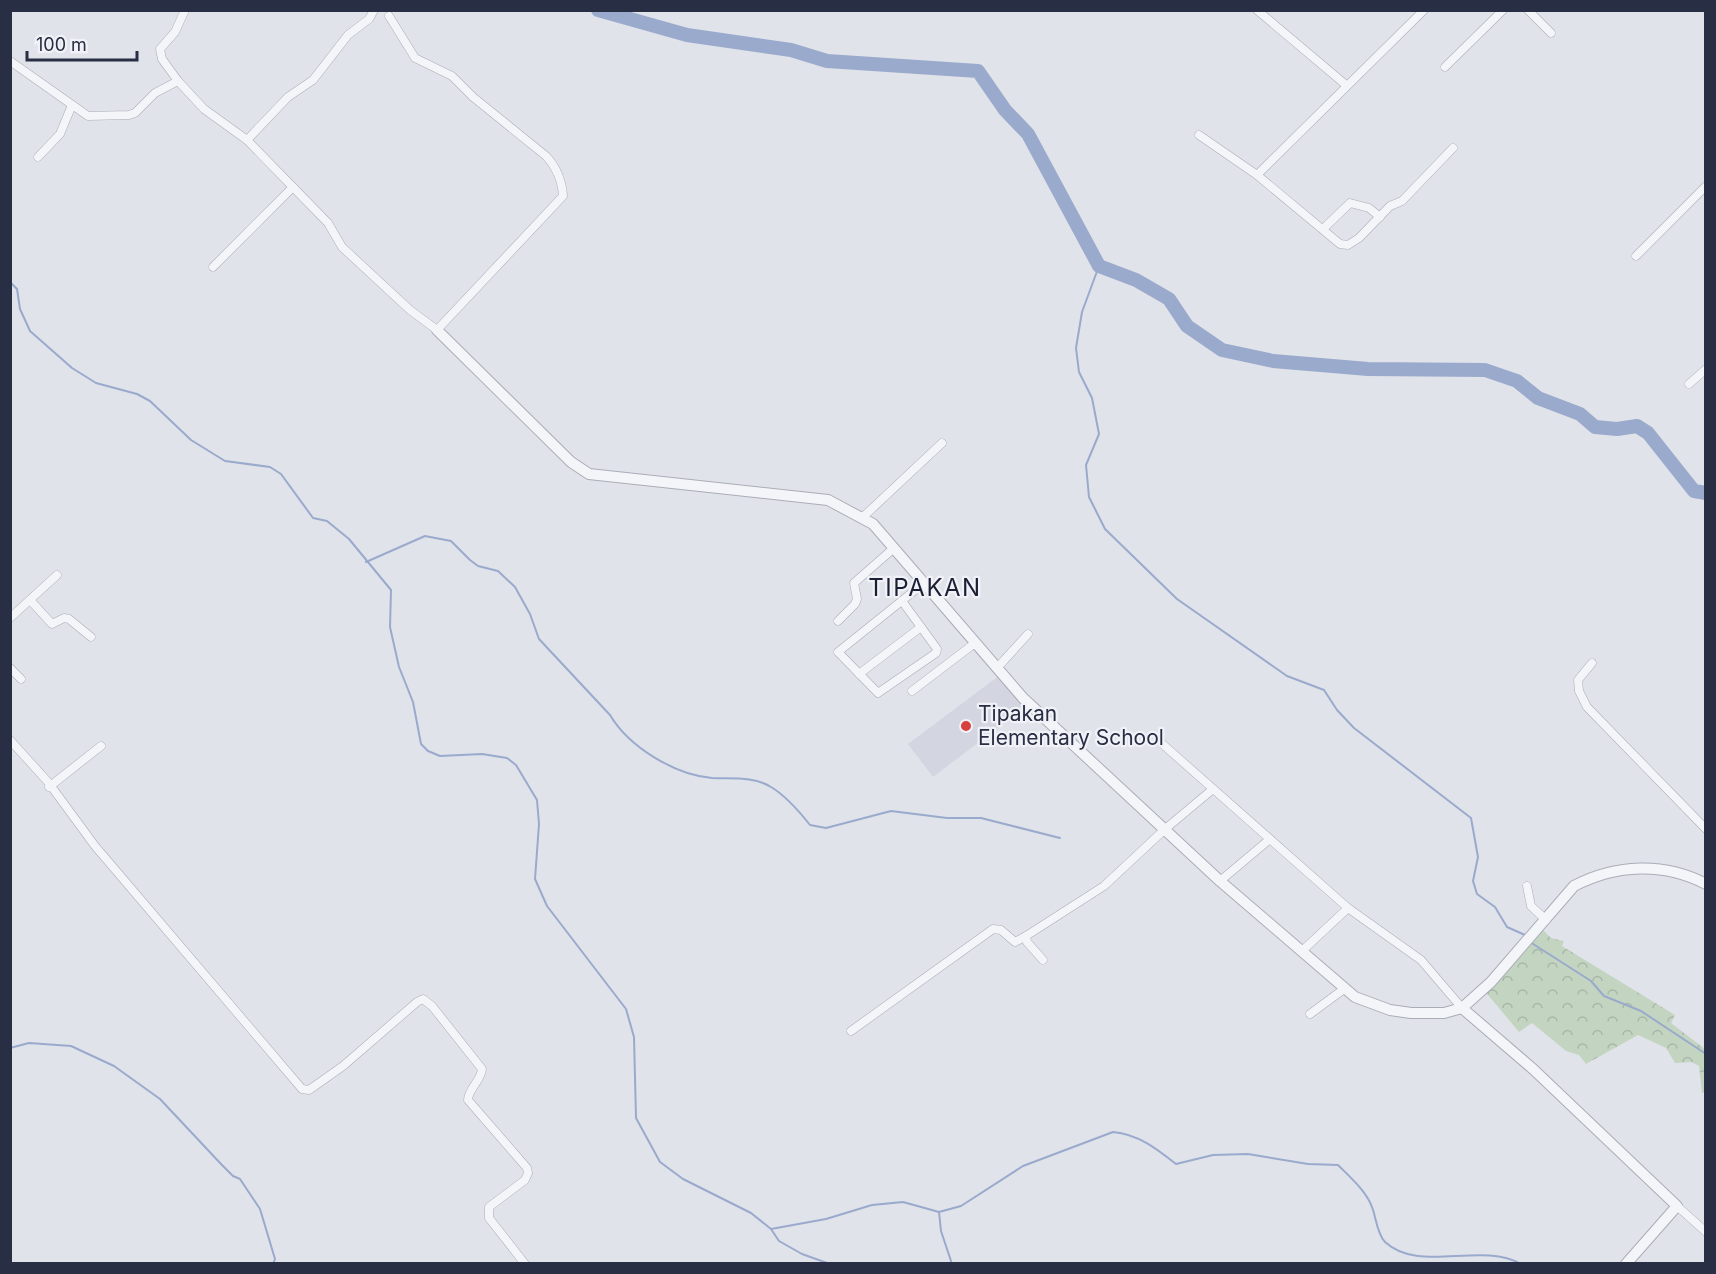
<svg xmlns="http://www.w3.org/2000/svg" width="1716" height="1274" font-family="Inter,sans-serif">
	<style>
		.built { fill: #d3d5e0 }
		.forest { fill: url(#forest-crowns) }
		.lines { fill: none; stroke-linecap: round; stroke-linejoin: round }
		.stream { stroke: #9aaacc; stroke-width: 2 }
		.river { stroke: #9aaacc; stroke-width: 14 }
		.minor-casing { stroke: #aaadb8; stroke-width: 9 }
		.tertiary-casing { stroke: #aaadb8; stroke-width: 12 }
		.minor { stroke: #f4f5f8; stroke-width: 8 }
		.tertiary { stroke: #f4f5f8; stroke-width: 10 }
		.poi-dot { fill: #d6413f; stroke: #f1f2f8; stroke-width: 2 }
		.labels { text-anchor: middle; stroke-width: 4.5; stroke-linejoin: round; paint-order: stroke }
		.poi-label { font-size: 21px; fill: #282e43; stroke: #f1f2f8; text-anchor: start }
		.quarter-label { font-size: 24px; letter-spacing: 1.5px; fill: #1a1f34; stroke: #f1f2f8 }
	</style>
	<defs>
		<pattern id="forest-crowns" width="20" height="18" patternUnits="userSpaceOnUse" patternTransform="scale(1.5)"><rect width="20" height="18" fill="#c3d5c1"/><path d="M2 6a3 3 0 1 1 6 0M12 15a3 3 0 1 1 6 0" fill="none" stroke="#a8b7a7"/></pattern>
	</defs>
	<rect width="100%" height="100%" fill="#e1e3ea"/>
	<polygon class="built" points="1000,675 1024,708 933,777 908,744"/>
	<polygon class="forest" points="1540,927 1551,938 1564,941 1562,946 1675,1015 1671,1023 1705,1049 1705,1092 1702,1093 1699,1066 1691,1062 1675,1063 1666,1048 1638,1035 1586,1064 1579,1055 1566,1051 1532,1023 1519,1032 1483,989"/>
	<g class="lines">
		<g class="stream">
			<polyline points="1099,266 1082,312 1076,348 1079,372 1092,398 1099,434 1086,465 1089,497 1105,529 1177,599 1287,676 1324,690 1337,710 1354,728 1471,818 1478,857 1473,881 1477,894 1495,907 1507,927 1525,935"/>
			<polyline points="10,282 17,289 20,309 30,331 72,368 96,383 137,394 150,401 191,440 225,461 270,467 281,474 313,518 327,521 349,539 391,590 390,627 399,667 413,702 421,744 428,751 440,756 482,754 507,758 516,765 537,800 539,824 535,879 547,906 626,1009 634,1037 636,1118 660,1162 683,1179 751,1213 771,1229 779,1241 802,1254 830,1264"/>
			<path d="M366 562 425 536 451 541 470 560 478 566 498 571 515 587 530 614 539 639 610 715C629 747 675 775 712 778 731 779 754 776 771 787 786 796 799 811 810 825L826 828 891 811 947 818H981L1060 838"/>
			<polyline points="1530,942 1591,981 1604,996 1641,1011 1706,1054"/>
			<polyline points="10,1048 29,1043 71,1046 114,1066 160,1099 221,1164 233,1176 240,1179 260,1209 275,1259 273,1264"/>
			<polyline points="939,1212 941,1231 952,1264"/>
			<path d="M771 1229 826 1219 872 1205 903 1202 939 1212 961 1206 1023 1166 1113 1132C1138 1134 1157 1149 1176 1164L1213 1155 1248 1154 1308 1164 1338 1165C1350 1177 1366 1191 1372 1207 1376 1217 1377 1234 1385 1242 1420 1274 1480 1241 1521 1264"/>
		</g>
		<polyline class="river" points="598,10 687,35 791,50 827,61 978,71 1005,110 1028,134 1099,266 1136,280 1169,299 1187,326 1222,350 1273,361 1368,369 1485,370 1517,381 1538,398 1580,414 1595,427 1617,429 1637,426 1648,433 1694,491 1706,493"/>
		<g class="minor-casing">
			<g id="minor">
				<polyline points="1257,10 1346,85"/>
				<polyline points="1424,10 1257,175 1340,244 1348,245 1359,238 1390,206 1402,201 1453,148"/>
				<polyline points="1528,10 1551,33"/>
				<path d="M10 61 88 116 129 115 135 113 155 93 178 81 204 109 247 140 328 223 342 247 410 310 437 330 563 196C562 180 557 168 546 156L473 97 452 76 415 58 389 16"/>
				<polyline points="1445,67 1503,10"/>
				<polyline points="178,81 162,59 160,49 175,32 185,10"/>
				<polyline points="1199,135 1257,175"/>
				<polyline points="247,140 288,97 313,80 348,35 369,19 374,10"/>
				<polyline points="38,157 60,134 72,105"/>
				<polyline points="1323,229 1350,203 1369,208 1380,217"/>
				<polyline points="1636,256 1706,186"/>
				<polyline points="213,267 293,187"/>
				<polyline points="1689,384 1706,369"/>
				<polyline points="863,517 942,443"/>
				<polyline points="30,600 52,624 64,618 69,619 91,637"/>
				<polyline points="902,601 937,649 936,653 878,693 838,652 843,648 924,583"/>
				<polyline points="10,618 57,575"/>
				<polyline points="838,621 855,604 857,599 854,583 894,548"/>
				<polyline points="1592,663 1578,680 1579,691 1587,707 1706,829"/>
				<polyline points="10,668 21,679"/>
				<polyline points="997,668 1028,634"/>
				<polyline points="859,674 921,627"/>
				<polyline points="912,691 975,643"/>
				<path d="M10 740 48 782 95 846 302 1089 309 1090 343 1066 417 1002 423 999 432 1006 482 1069C481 1081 468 1089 468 1100L527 1168 528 1173 525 1180 489 1207V1218L525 1264"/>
				<polyline points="1159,741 1348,908 1421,960 1462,1008"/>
				<polyline points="49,787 101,746"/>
				<polyline points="1220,881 1270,839"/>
				<polyline points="1527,886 1531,906 1546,920"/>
				<polyline points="1302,951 1348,908"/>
				<polyline points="1043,960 1027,942 1026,936 1104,886 1164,830 1213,789"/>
				<polyline points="1310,1014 1344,989"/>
				<polyline points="851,1031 993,929 1001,930 1015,942 1026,936"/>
				<polyline points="1677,1206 1706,1232"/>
			</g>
		</g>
		<g class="tertiary-casing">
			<g id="tertiary">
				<path d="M437 330 571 462 589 474 828 500 873 524 1023 698 1220 881 1355 997 1390 1010 1411 1013H1444L1462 1008 1491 982 1574 886C1616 864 1664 862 1706 884"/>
				<polyline points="1462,1008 1533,1069 1677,1206 1626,1264"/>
			</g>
		</g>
		<use href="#minor" class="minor"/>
		<use href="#tertiary" class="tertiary"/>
	</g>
	<circle class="poi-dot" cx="966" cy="726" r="6"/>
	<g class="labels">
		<g class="poi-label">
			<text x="978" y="721">Tipakan<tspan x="978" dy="24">Elementary School</tspan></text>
		</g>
		<g class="quarter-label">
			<text x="925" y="596">TIPAKAN</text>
		</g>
	</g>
	<rect width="1716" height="1274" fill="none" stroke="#282e43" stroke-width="24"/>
	<path d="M27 51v9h110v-9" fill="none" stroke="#282e43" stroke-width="3"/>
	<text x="36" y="51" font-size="18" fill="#282e43" stroke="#f1f2f8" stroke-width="4.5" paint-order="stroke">100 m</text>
</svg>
